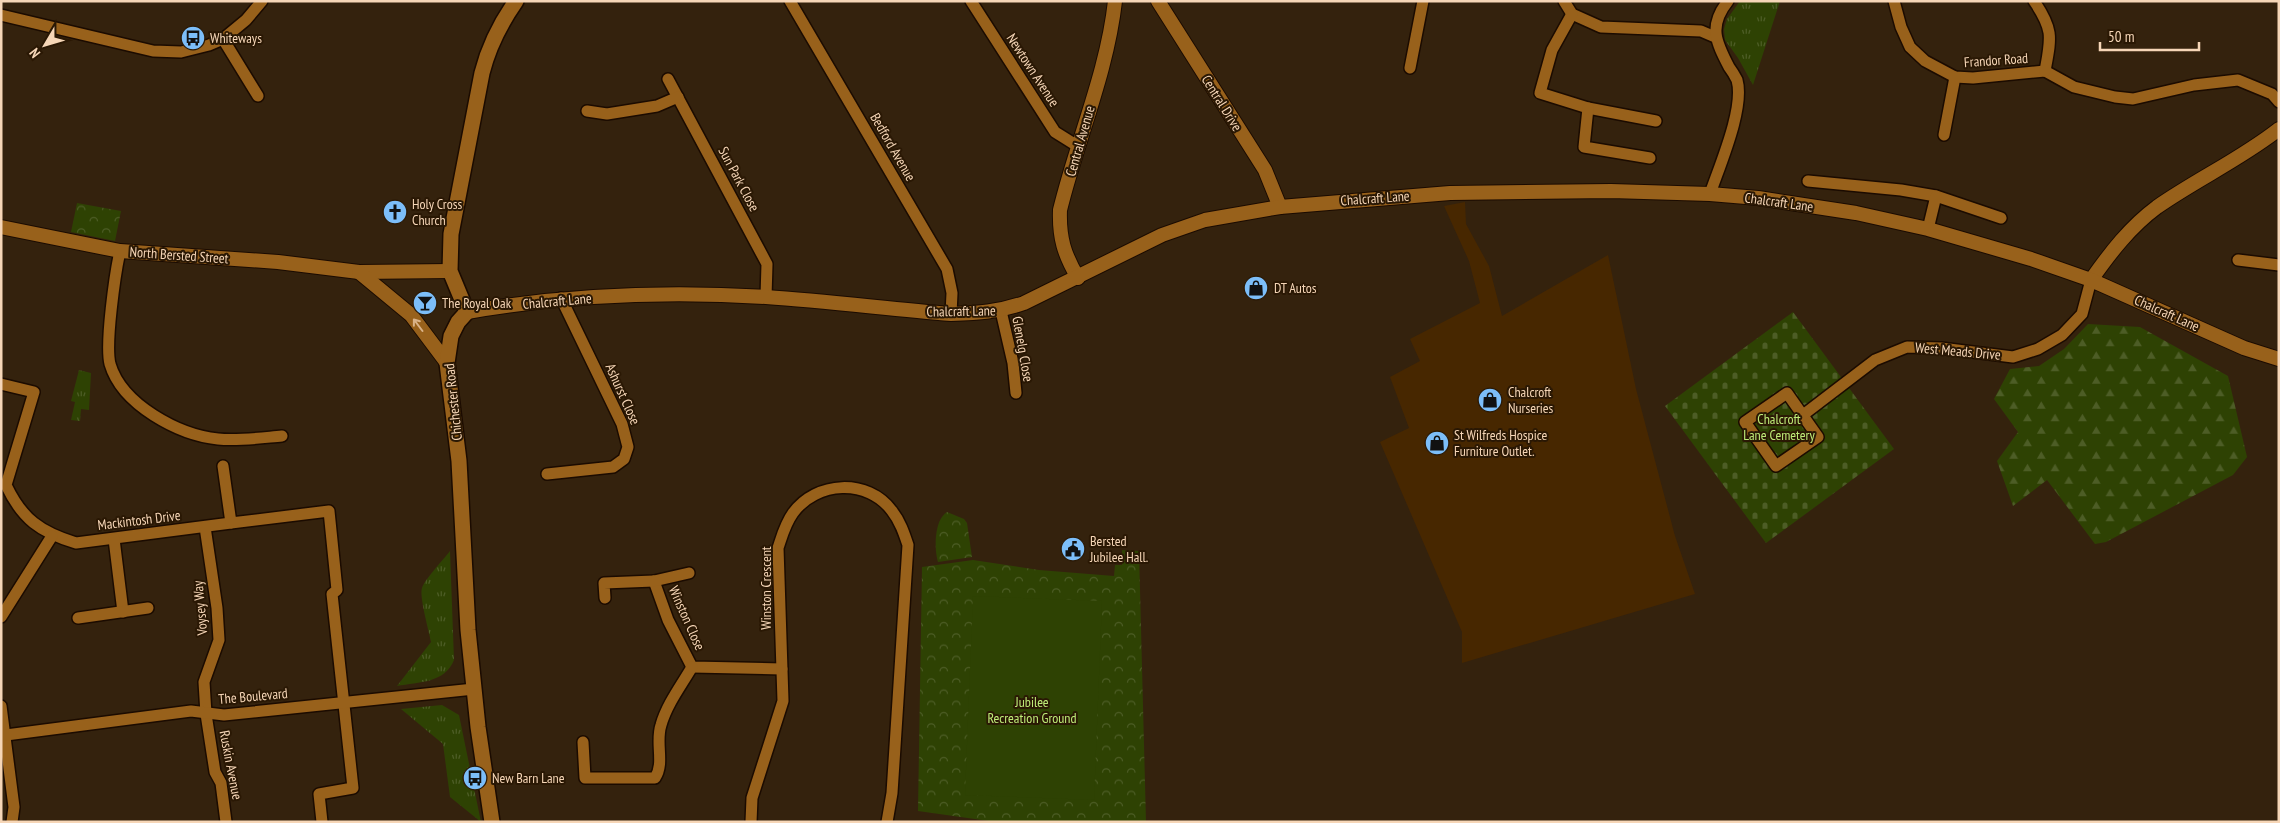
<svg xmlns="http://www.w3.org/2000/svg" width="2280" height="823" font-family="'PT Sans Narrow',sans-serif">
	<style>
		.built { fill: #472700 }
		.grass { fill: url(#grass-tufts) }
		.forest { fill: url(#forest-firs) }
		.cemetery { fill: url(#cemetery-stones) }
		.park { fill: url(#park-crowns) }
		.garden { fill: #2e4203 }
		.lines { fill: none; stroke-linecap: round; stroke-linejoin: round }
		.minor-casing { stroke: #1b0b00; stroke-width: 14 }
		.tertiary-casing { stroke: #1b0b00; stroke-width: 16 }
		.secondary-casing { stroke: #1b0b00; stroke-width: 18 }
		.minor { stroke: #98611b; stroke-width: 11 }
		.tertiary { stroke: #98611b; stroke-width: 14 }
		.secondary { stroke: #98611b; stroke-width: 15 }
		.oneway { stroke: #dab388 }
		.labels { text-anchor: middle; stroke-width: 4; stroke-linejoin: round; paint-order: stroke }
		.poi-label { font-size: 14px; fill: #f6d6b7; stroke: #2a1804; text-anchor: start }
		.street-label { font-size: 14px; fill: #f6d6b7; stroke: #2a1804 }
		.park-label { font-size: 14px; fill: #beeb78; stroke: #2a1804 }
	</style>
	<defs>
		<pattern id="grass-tufts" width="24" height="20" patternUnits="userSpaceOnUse" patternTransform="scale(1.25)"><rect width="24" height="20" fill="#2e4203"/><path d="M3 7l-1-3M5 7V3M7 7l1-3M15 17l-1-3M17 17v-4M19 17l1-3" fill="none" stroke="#4d5d26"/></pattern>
		<pattern id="forest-firs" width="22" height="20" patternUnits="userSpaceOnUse" patternTransform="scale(1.25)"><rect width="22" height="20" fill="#2e4203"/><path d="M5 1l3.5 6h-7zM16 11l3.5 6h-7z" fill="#4d5d26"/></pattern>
		<pattern id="cemetery-stones" width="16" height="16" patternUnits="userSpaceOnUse" patternTransform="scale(1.25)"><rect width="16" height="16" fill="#2e4203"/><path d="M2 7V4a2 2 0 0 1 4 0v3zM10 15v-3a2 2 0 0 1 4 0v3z" fill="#4d5d26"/></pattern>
		<pattern id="park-crowns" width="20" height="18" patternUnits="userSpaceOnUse" patternTransform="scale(1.25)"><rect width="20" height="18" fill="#2e4203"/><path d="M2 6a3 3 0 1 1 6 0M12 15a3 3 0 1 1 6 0" fill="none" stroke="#4d5d26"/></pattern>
	</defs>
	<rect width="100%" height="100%" fill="#34220d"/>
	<polygon class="built" points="1465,202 1466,224 1489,266 1502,316 1608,255 1636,389 1675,536 1695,594 1462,663 1462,632 1380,442 1409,428 1390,377 1420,361 1410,339 1480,303 1469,261 1444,206"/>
	<g class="grass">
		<polygon points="1740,1 1780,1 1753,85 1738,58 1725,40 1724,29 1727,19"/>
		<polygon points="79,370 91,373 89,410 81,409 80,421 71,420 75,402 71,401"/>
		<path d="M450 551 454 660C445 683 419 682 397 686L431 642C429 631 419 596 422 588 424 580 444 559 450 551Z"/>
		<polygon points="442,705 459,715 481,822 450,797 443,744 401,709"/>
	</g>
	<polygon class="forest" points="2088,324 2140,327 2228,376 2247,457 2233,475 2106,542 2095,544 2047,480 2013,506 1997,461 2018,432 1994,399 2010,369 2039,366 2064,349"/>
	<polygon class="cemetery" points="1793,312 1894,449 1766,543 1665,406"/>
	<g class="park">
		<polygon points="77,203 121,211 115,241 71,232"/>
		<path d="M947 512 964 519 967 523 972 557 938 562C934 549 934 520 947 512Z"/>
		<polygon points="1122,550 1139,551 1146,822 996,822 918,811 922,567 973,560 1039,570 1114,576 1115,565 1122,565"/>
	</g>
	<polygon class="garden" points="973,596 1102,601 1094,800 965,795"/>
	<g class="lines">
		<g class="minor-casing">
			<g id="minor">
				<polyline points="790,1 947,269 952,293 951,314"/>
				<polyline points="971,1 1055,132 1079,147"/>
				<polyline points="1564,1 1572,14 1601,27 1701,31 1715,37"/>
				<polyline points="1894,1 1901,27 1910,47 1925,61 1955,77 1973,78 2045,71 2074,87 2115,97 2133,99 2194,85 2238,80 2272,94 2279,102"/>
				<path d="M2034 1C2054 30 2051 38 2045 71"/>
				<polyline points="1572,14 1552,50 1540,93 1588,108 1656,121"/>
				<polyline points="1,15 153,51 181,52 209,45 223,39 246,20 262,1"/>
				<polyline points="223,39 258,96"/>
				<polyline points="1410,68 1423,1"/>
				<polyline points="668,79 767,264 766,297"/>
				<polyline points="1588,108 1584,147 1650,158"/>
				<polyline points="587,111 607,114 657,106 678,97"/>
				<polyline points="1944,135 1955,77"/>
				<polyline points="1808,181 1901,190 1936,196 2001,218"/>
				<path d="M1710 194C1719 167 1745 108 1737 80 1735 76 1732 71 1729 67 1716 42 1708 26 1728 1"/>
				<polyline points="1928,229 1936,196"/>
				<path d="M120 251C115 274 105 344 110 364 122 405 179 435 218 439 239 441 260 438 282 436"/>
				<polyline points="2238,260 2279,265"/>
				<polyline points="1001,311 1013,363 1016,393"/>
				<path d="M1 384 34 392 6 485C22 519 40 532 76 543L231 523"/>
				<polygon points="1787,393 1818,437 1776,466 1745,422"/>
				<polyline points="1803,415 1875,360 1907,347 1941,348 2013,357 2038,349 2062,335 2082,314 2091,280"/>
				<polyline points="223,466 231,523 329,511 337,590 332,594 353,788 319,794 322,822"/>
				<polyline points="547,474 613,467 624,459 628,447 622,424 561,298"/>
				<polyline points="205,527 217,608 219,640 204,682 206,714 215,772 221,783 226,822"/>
				<polyline points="114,539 123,612"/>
				<polyline points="654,581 668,620 692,667 782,669"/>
				<polyline points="605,598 604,583 654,581 689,573"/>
				<polyline points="1,617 52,536"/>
				<polyline points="78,618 148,608"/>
				<polyline points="1,706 14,807 12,822"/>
				<polyline points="6,735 191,711 224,715 474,689"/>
				<path d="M583 742 585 778H655C665 763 655 743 661 725 667 704 681 686 692 667"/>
				<path d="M751 822 752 798 783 701 778 548C782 536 785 524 793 513 816 481 868 478 892 511 900 521 904 533 908 545L892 793 887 822"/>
			</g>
		</g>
		<g class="tertiary-casing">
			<g id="tertiary">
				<polyline points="1158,1 1265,170 1280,207"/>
				<polyline points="1,227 120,251 278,262 359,272 450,271"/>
				<polyline points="359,272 411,315 447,363"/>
				<path d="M1078 278C1064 254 1059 238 1060 210 1077 140 1107 73 1115 1"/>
				<path d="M2091 280C2110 253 2130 227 2157 207 2197 179 2241 159 2279 129"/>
				<path d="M467 312C565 295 666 291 766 297 828 301 889 309 951 314 978 313 998 312 1024 303L1162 235 1205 220 1280 207 1450 193 1611 191 1710 194 1758 198 1856 213 1928 229 2031 259 2091 280 2244 348 2279 359"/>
			</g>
		</g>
		<g class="secondary-casing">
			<path id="secondary" d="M492 822 478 727 468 630 459 461 447 363 451 336 458 322 467 312 450 271 451 234 482 73C489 45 500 24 516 1"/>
		</g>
		<use href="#minor" class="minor"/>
		<use href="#tertiary" class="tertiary"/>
		<use href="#secondary" class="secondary"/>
	</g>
	<defs><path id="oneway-shaft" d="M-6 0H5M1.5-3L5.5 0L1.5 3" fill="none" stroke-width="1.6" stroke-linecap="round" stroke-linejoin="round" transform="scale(1.25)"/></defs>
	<use class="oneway" href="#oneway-shaft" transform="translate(418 325) rotate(-127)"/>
	<defs>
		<g id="bus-disc" transform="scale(1.25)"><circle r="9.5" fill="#7cbef9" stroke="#2a1804"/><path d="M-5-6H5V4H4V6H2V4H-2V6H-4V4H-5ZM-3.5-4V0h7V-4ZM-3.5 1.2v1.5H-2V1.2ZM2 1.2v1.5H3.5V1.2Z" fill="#111"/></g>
		<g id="church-disc" transform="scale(1.25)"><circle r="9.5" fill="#7cbef9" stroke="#2a1804"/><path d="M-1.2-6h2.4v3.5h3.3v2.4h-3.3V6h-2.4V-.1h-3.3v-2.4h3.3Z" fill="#111"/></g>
		<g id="shop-disc" transform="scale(1.25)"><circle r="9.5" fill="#7cbef9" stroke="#2a1804"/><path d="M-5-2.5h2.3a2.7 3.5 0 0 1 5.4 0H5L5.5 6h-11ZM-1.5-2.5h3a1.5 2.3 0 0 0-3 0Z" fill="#111"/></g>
		<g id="bar-disc" transform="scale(1.25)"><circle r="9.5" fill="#7cbef9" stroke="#2a1804"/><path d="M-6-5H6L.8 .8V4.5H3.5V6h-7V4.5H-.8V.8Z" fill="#111"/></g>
		<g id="civic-disc" transform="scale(1.25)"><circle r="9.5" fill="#7cbef9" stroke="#2a1804"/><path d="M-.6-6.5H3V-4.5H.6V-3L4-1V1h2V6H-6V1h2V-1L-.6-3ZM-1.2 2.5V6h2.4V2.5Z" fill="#111"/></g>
	</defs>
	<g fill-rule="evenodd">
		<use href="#bus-disc" x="193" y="38"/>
		<use href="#church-disc" x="395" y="212"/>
		<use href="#shop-disc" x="1256" y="288"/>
		<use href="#bar-disc" x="425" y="303"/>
		<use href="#shop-disc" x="1490" y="400"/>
		<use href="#shop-disc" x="1437" y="443"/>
		<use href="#civic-disc" x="1073" y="549"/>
		<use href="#bus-disc" x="475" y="778"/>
	</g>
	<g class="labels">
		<g class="poi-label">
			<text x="210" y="43">Whiteways</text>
			<text x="412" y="209">Holy Cross<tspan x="412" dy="16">Church</tspan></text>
			<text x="1274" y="293">DT Autos</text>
			<text x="442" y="308">The Royal Oak</text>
			<text x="1508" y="397">Chalcroft<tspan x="1508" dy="16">Nurseries</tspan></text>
			<text x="1454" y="440">St Wilfreds Hospice<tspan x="1454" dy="16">Furniture Outlet.</tspan></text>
			<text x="1090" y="546">Bersted<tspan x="1090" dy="16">Jubilee Hall.</tspan></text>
			<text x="492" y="783">New Barn Lane</text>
		</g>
		<g class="street-label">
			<text transform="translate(1996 60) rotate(-4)" y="5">Frandor Road</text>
			<text transform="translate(1033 70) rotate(57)" y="5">Newtown Avenue</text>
			<text transform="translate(1222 103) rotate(58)" y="5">Central Drive</text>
			<text transform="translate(1080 141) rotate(-74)" y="5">Central Avenue</text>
			<text transform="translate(893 147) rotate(60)" y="5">Bedford Avenue</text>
			<text transform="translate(739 179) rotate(62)" y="5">Sun Park Close</text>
			<text transform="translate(1375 198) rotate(-4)" y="5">Chalcraft Lane</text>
			<text transform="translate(1779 202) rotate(8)" y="5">Chalcraft Lane</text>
			<text transform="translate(179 255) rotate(4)" y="5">North Bersted Street</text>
			<text transform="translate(557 301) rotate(-5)" y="5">Chalcraft Lane</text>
			<text transform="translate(961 311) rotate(-1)" y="5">Chalcraft Lane</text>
			<text transform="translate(2167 313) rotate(24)" y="5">Chalcraft Lane</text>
			<text transform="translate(1023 349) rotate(80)" y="5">Glenelg Close</text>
			<text transform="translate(1958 351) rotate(5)" y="5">West Meads Drive</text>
			<text transform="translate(623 394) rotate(66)" y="5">Ashurst Close</text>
			<text transform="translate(453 402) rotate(-96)" y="5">Chichester Road</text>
			<text transform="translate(139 520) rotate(-7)" y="5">Mackintosh Drive</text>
			<text transform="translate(766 588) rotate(-90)" y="5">Winston Crescent</text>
			<text transform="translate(200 608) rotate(-95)" y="5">Voysey Way</text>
			<text transform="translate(687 618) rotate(66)" y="5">Winston Close</text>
			<text transform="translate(253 696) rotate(-5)" y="5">The Boulevard</text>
			<text transform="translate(231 765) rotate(79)" y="5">Ruskin Avenue</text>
		</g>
		<g class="park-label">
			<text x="1779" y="424">Chalcroft<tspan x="1779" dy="16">Lane Cemetery</tspan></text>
			<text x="1032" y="707">Jubilee<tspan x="1032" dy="16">Recreation Ground</tspan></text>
		</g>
	</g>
	<rect width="2280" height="823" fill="none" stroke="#f6d6b7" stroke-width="5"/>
	<g transform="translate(45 45) rotate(232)" stroke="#2a1804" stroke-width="4" paint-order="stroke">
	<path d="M0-4L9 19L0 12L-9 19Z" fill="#f6d6b7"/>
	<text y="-8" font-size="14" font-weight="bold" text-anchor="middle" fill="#f6d6b7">N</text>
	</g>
	<path d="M2100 42v8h99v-8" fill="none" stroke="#f6d6b7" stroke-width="2.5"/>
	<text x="2108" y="42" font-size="15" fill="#f6d6b7" stroke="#2a1804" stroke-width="4" paint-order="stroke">50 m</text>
</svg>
